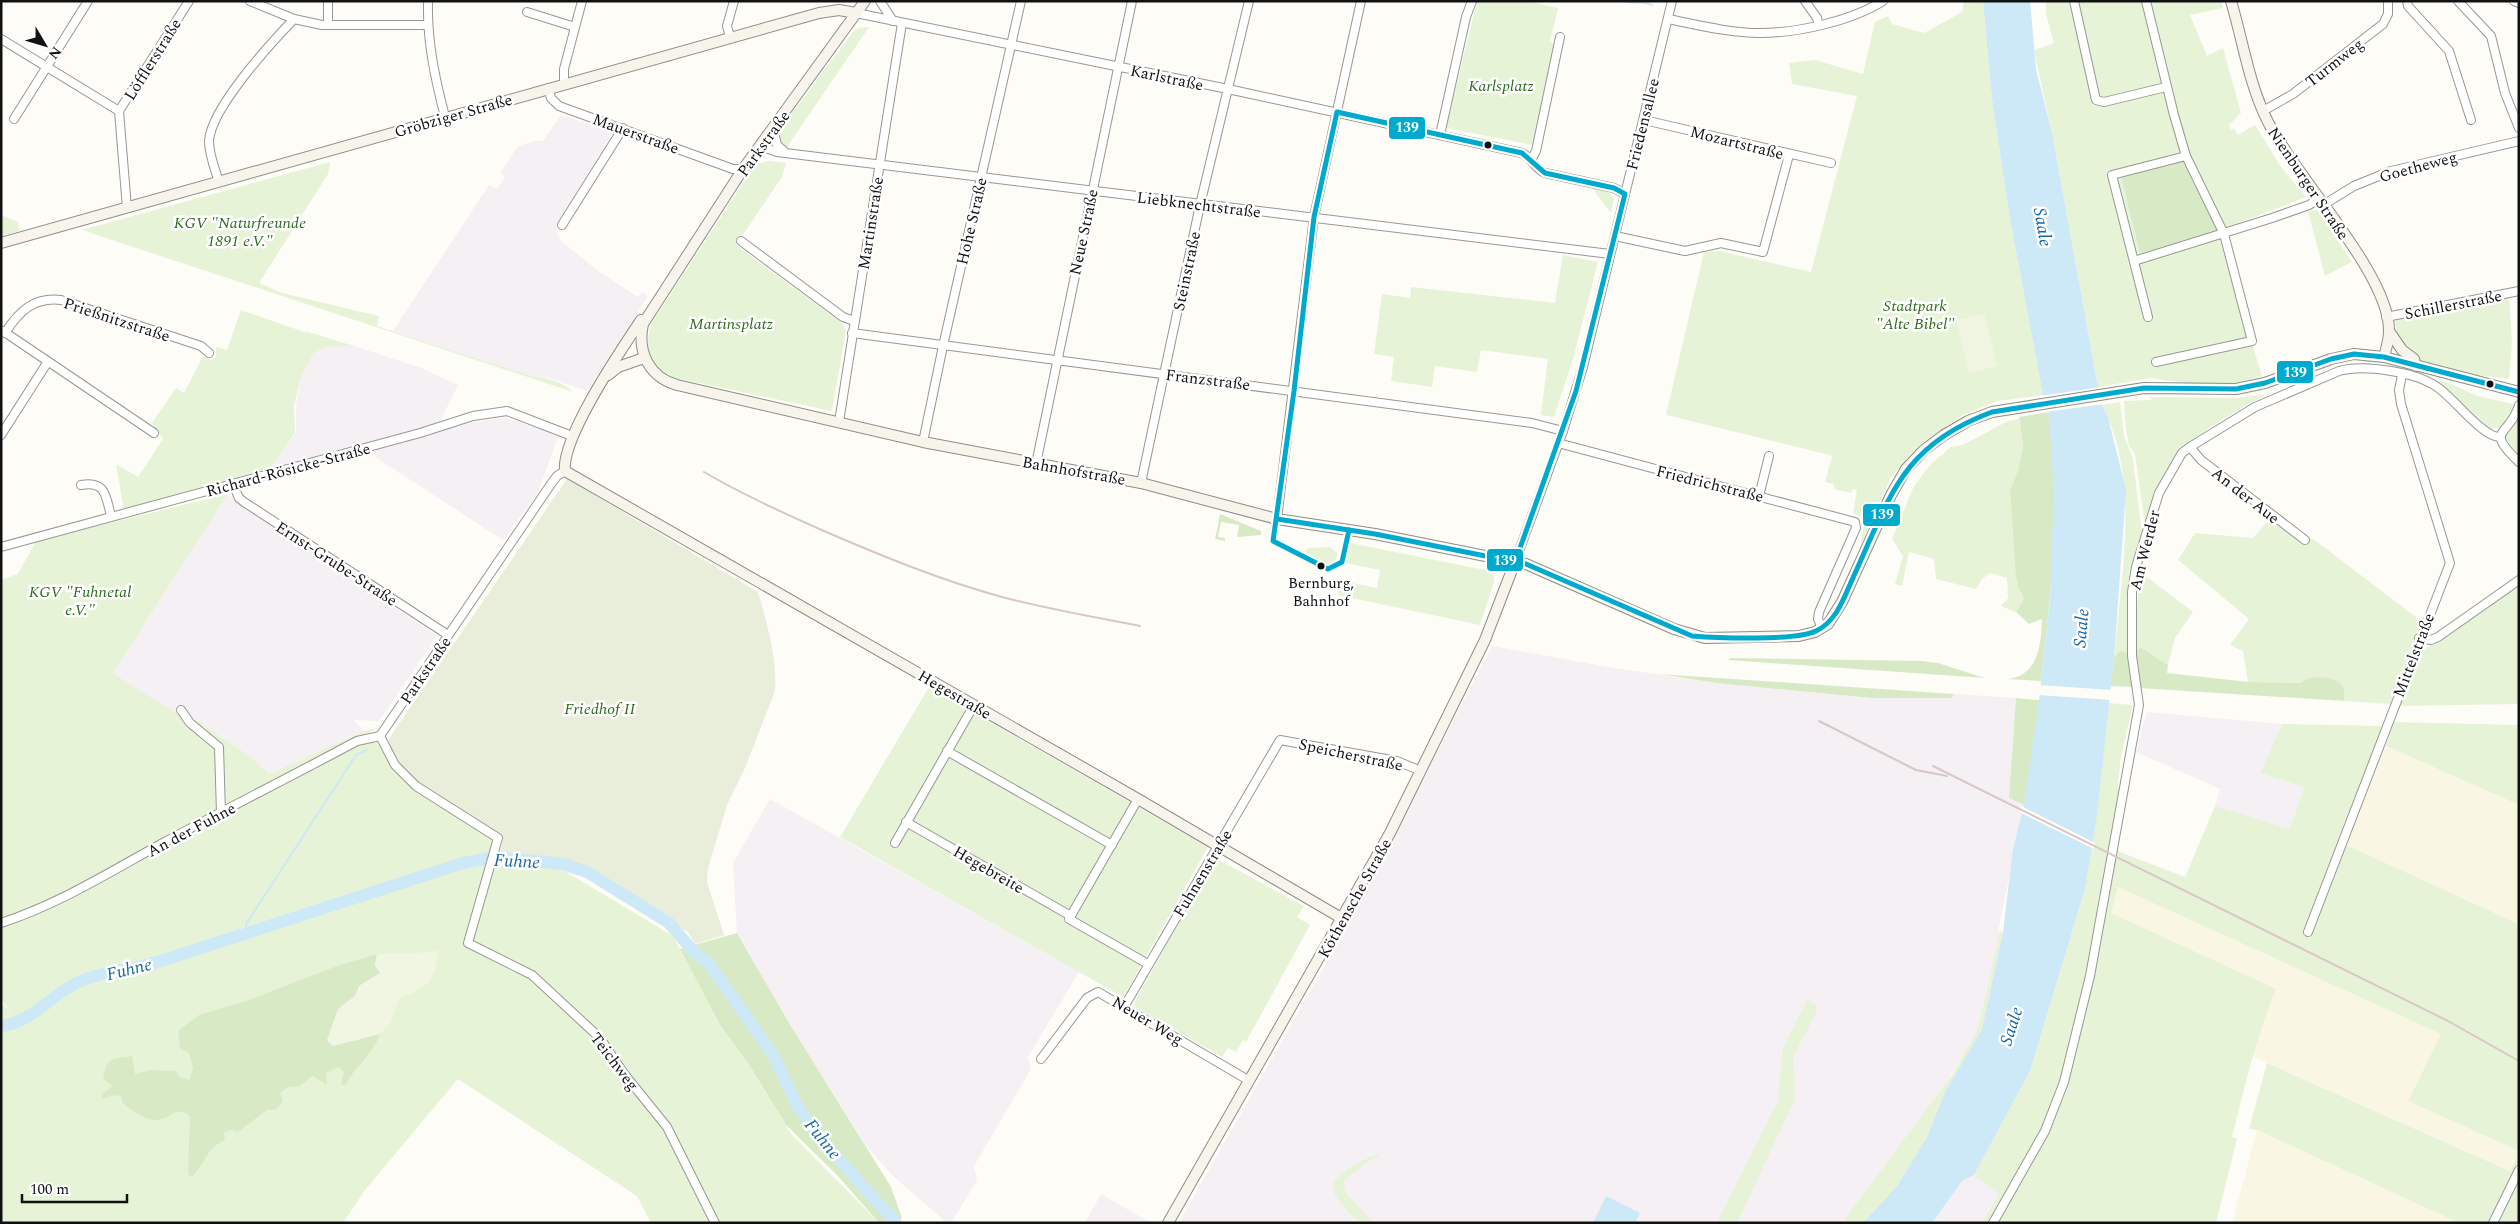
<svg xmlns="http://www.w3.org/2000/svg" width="2520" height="1224" font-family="Spectral,serif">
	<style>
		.industrial { fill: #f5f0f3 }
		.farmland { fill: #f9f7e4 }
		.green { fill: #e7f3d7; fill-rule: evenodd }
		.forest { fill: #d8eac5 }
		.cemetery { fill: #e9eedb }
		.pitch { fill: #f0f6e1 }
		.water { fill: #cde8f7 }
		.pier { fill: #fdfcf7 }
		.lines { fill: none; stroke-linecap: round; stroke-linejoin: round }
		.stream { stroke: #cde8f7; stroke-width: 2 }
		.river { stroke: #cde8f7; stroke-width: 12 }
		.street-casing { stroke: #979795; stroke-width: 10 }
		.secondary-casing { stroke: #8e8d8b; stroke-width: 12 }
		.street { stroke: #fffffe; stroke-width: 8 }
		.secondary { stroke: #f6f4eb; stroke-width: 10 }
		.rail { stroke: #d9c6c7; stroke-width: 2 }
		.bus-1-casing { stroke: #fff; stroke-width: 9 }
		.bus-1 { stroke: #00a9ce; stroke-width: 5 }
		.bus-dot { fill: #111; stroke: #fff; stroke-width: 2 }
		.labels { text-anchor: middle; stroke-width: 5; stroke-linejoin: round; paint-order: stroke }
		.bus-label { font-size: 15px; fill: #111; stroke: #fff }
		.street-label { font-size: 16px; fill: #111; stroke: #fff }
		.park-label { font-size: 16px; font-style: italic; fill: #2f6b1f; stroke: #fff }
		.water-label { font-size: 18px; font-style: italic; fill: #1768a6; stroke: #fff }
		.line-badge { stroke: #fff; stroke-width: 2 }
		.badge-label { font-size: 14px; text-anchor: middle; font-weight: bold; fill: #fff }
	</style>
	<rect width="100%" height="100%" fill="#fdfcf7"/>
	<g class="industrial">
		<polygon points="561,115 613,132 558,222 556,231 561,241 598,271 630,292 638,297 642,292 648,296 587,391 549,378 535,377 393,331 489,185 497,189 505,177 500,173 518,146 535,141 543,141"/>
		<polygon points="354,346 421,368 458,385 438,425 270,470 296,433 296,406 301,377 313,354 324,347"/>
		<polygon points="504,417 559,435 537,494 503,540 366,451 461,425"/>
		<polygon points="228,494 437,636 379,721 354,720 364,731 269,774 253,758 193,718 190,723 113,673"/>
		<polygon points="1492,646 1608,667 1716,683 1871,698 1952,698 1954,694 2016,698 2009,797 2024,805 1998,931 2000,931 1978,1028 1939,1096 1842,1223 1179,1223 1345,930"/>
		<polygon points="2147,712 2282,724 2260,773 2304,787 2290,830 2215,806 2220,789 2136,752"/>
		<polygon points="770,799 1079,972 1028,1057 1031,1069 974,1166 977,1180 951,1223 947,1223 893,1176 867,1147 789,1023 737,933 733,863"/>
		<polygon points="1974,1175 1999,1194 1982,1223 1932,1223 1962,1181"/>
		<polygon points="1101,1194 1151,1223 1085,1223"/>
	</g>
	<g class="farmland">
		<polygon points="2386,746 2519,805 2519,924 2346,845"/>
		<polygon points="2118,886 2441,1034 2408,1101 2519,1151 2511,1171 2252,1056 2260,1028 2111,912"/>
		<polygon points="2257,1130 2459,1223 2232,1223"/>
	</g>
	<g class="green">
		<polygon points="1477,1 1528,1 1558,8 1550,41 1555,46 1532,145 1446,128"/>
		<polygon points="1964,1 1983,1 1992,100 2010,219 2043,395 1997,401 1963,415 1919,445 1891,477 1860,549 1865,519 1853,513 1857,489 1852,490 1851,493 1834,489 1834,484 1825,482 1832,457 1834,456 1666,415 1704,252 1719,251 1811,272 1857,96 1792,84 1789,63 1815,60 1863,74 1875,22 1888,16 1892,24 1924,33 1962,12"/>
		<polygon points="2046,1 2221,1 2223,8 2190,15 2207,56 2223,48 2241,113 2229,125 2231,130 2234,128 2238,135 2255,125 2281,167 2306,197 2217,231 2262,376 2232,384 2191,384 2150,378 2098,387 2052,133 2034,50 2054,43 2046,14"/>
		<polygon points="869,27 791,141 787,148 780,143 781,128 853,32 859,28"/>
		<path d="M768 161 786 163 782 177 736 245 842 323 846 330 832 411 675 378C650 366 644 350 651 324L755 165Z"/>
		<path d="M330 162 328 174 259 283 282 293 379 316 377 326 535 377C549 378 563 382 573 392L82 230Z"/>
		<path d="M1591 187C1600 190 1608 190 1614 198L1611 213Z"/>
		<polygon points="2317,210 2352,262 2325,276 2308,211"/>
		<polygon points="1,215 18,222 19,231 1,236"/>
		<polygon points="1563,255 1598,262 1573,359 1554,417 1541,415 1548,359 1481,350 1477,372 1435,366 1432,387 1391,381 1394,357 1374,354 1382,294 1410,298 1411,287 1555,303"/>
		<path d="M2509 294 2512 343 2509 379C2471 373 2418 375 2399 336 2396 332 2396 323 2395 318Z"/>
		<polygon points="241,310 307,333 305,331 354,346 324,347 313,354 301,377 294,406 295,433 269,471 124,510 116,464 138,477 163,439 152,423 176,388 184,393 203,356 212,360 216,357 216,347 227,350"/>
		<polygon points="2431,379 2449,383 2477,396 2513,404 2512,414 2499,428 2490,429 2443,386"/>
		<path d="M2267 394C2201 431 2165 447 2145 525L2135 454 2129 445 2126 430 2124 401 2151 400 2152 399 2148 397H2155L2236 398Z"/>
		<path d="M2120 402 2124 436 2133 459 2141 527 2143 529C2132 571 2127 610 2128 653L2120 651 2114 658C2121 577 2141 479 2102 405Z"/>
		<polygon points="2519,418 2519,451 2516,454 2505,442 2505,436"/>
		<polygon points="2019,419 2023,444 2018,471 2010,490 2018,587 2024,598 2016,612 2001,606 2008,598 2007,578 1990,573 1982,579 1976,589 1936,579 1934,559 1909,552 1902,586 1895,584 1903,556 1892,539 1914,486 1931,464 1951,447 1963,445 2008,421"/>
		<polygon points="228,494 113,673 189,722 193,718 253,758 269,774 364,731 378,728 55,900 1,919 1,580 18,574 36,541"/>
		<polygon points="2270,519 2304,543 2312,538 2421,621 2390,704 2345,701 2344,689 2301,683 2248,682 2243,651 2230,645 2249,619 2178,560 2195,533 2253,538"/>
		<polygon points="1350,543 1490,571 1494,576 1494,582 1480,625 1338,595 1341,581 1377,588 1380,570 1345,563"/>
		<polygon points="1330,547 1337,553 1337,557 1332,564 1324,564 1304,552 1309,548"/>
		<polygon points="2139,571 2193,612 2175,638 2168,665 2140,647 2135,653"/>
		<polygon points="2519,584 2519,704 2398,706 2419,653"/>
		<polygon points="929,687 1208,847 1123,997 840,837"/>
		<path d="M2108 703 2133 705 2121 756 2118 784 2120 794 2112 849 2185 877 2215 806 2290 829 2304 787 2260 773 2282 724 2384 726 2312 931 2346 845 2519 924V1151L2408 1101 2441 1034 2118 887 2111 913 2276 989C2256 1037 2245 1086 2232 1137L2237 1139 2216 1223H1982L1999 1194 1974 1175 2030 1071 2085 889Z"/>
		<polygon points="2394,722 2519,725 2519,805 2386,746"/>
		<path d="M369 740 382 747 385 754 417 792 493 838 490 854 556 866 673 936 720 1025 748 1063 791 1134 879 1223H651L637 1196 458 1079 365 1190 343 1223H1V1002L11 1013 1 999V924L40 913 57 906ZM477 858 173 953 242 928ZM152 960 63 988 91 975Z"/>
		<polygon points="1215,858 1304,906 1297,917 1310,925 1246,1042 1243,1040 1236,1052 1228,1048 1222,1057 1135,1007 1134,1003"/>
		<polygon points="2000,931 2003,932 1982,1029 1945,1092 1927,1137 1897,1186 1864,1222 1842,1223 1952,1075 1978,1028"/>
		<polygon points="1807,1000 1816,1005 1816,1013 1793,1057 1795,1089 1794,1101 1737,1223 1717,1223 1778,1101 1783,1048"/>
		<polygon points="2267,1063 2510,1171 2519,1154 2519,1223 2459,1223 2257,1130 2249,1129"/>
		<path d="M1383 1153 1363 1165 1344 1181 1345 1192 1374 1223H1360C1351 1213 1339 1204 1334 1192 1327 1174 1369 1156 1383 1153Z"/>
	</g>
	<g class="forest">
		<polygon points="2183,162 2220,233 2140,253 2121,176"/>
		<path d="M2049 412C2051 438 2053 463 2054 489 2056 553 2048 618 2041 681L2007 679C2038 676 2041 646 2042 619L2029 624 2016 612 2024 598 2018 587 2016 576 2010 490 2018 471 2023 445 2019 417Z"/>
		<polygon points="1220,514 1261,531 1261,535 1237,537 1239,525 1221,522 1218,537 1225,538 1225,541 1215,539"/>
		<path d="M2140 647 2168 665 2167 673 2248 682 2301 683C2310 674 2338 675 2344 689 2345 692 2344 698 2345 701L2139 688 2135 653Z"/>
		<polygon points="2120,651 2128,653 2133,687 2110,686 2114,658"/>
		<polygon points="1730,658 1922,661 1938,663 1985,678 1728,660"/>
		<polygon points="1660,674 1954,694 1952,698 1871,698 1716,683"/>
		<polygon points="2016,698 2058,702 2024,805 2009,798"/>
		<polygon points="737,933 789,1023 891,1187 902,1218 893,1223 879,1223 838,1176 786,1125 748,1063 720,1025 680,949"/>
		<path d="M377 954 375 965 380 973 359 986 356 996 338 1009 333 1046 380 1034C372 1056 357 1064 346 1084L341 1085 344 1072 339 1067 326 1073 327 1085 313 1076 299 1086 288 1087 280 1093 283 1102 275 1110H267L238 1132 232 1130 224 1132 225 1140C207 1147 205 1164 192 1177L188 1174 190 1116C175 1105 173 1118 157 1120 146 1121 130 1110 122 1102V1097L115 1095 102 1099 103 1093 113 1086 103 1079C108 1055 111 1060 132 1056L135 1074 150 1070 176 1071 179 1077 189 1080 193 1069 189 1053 180 1048 178 1031 199 1015 246 1001 337 966Z"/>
	</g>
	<path class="cemetery" d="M567 479 758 592C767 623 777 658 775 691L745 768 727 805 708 868 707 882 724 935 695 944 688 932 559 864 500 858 503 839C462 813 407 790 388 743L390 737Z"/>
	<g class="pitch">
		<polygon points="1984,314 1997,366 1969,373 1956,320"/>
		<path d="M438 950C435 982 428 987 399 999L390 1024 380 1034 333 1046 327 1040 338 1009 355 996 359 986 380 973 375 965 377 954C398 952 418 955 438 950Z"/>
	</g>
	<g class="water">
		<polygon points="1983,1 2030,1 2036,69 2052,133 2098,387 2102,405 2108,417 2126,490 2114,658 2097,815 2085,889 2030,1071 1974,1175 1962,1181 1932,1223 1863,1223 1897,1186 1927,1137 1945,1092 1982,1029 2003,932 2013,849 2024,805 2039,700 2050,600 2054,494 2049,412 2043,395 2010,219 1992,100"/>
		<polygon points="1606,1196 1640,1213 1635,1223 1593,1223"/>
	</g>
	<g class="pier">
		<polygon points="2101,387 2104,404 2046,412 2040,396"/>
		<polygon points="2038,685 2112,690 2111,700 2037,695"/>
		<polygon points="2021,806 2095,843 2094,849 2019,812"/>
	</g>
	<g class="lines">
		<g class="stream">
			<path d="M1625 1C1634 4 1645 1 1652 5"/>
			<polyline points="246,932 246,924 356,755 367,750"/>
		</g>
		<path class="river" d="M1 1026C33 1023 54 991 83 980 109 970 138 969 164 960 264 928 364 896 463 863L495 857 563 864 587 872 669 923 693 951 710 965 773 1055 799 1108 818 1136 896 1223"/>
		<g class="street-casing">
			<g id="street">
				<polyline points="250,1 294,19"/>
				<path d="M428 1C427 42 435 78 445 117"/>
				<polyline points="880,1 893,21"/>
				<polyline points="1805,1 1817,18 1819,25"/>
				<polyline points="2074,1 2096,100 2104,102 2166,87"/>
				<polyline points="2146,1 2174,115 2186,156 2112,175 2148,317"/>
				<polyline points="2407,1 2408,6 2449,51 2471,120"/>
				<polyline points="2458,1 2491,36 2505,93 2519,128"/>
				<polyline points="2514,1 2519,3"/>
				<polyline points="527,12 575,27"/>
				<path d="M856 13 1228 89 1522 153C1532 158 1534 168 1545 173L1614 188 1625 194"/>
				<path d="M1668 19C1698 25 1730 33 1760 33 1798 33 1851 21 1883 1"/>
				<polyline points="328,25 328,1"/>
				<polyline points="730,37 727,26 734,1"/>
				<polyline points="1,39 119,111"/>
				<polyline points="564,83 564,69 582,1"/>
				<polyline points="548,88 551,98 559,106 733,169 743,169"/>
				<polyline points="2263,111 2293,94 2383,24 2388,14 2388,1"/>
				<polyline points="14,119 88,1"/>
				<polyline points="1644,120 1831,163"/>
				<polyline points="773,128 777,145 785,152"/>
				<polyline points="1440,135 1466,17 1472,1"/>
				<polyline points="760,146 777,152 1610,254"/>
				<polyline points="1531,160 1536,151 1560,37"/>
				<path d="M219 182C215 169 209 155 209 141 211 108 271 43 294 19L322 25H427"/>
				<polyline points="2323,205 2354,186 2391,171 2519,141"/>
				<polyline points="127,208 119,111 189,1"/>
				<polyline points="562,225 623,128"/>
				<polyline points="1615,236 1685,251 1721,243 1763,252 1789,155"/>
				<polyline points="741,241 843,317 854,321"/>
				<polyline points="2134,261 2272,218 2309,205 2318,199"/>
				<polyline points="2386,317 2519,291"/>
				<polyline points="3,331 154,433"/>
				<path d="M5 333C19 311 34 297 61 300L201 346 209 353"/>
				<polyline points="852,333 1532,423 1563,431"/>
				<polyline points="2156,362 2252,341 2224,234 2186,156"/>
				<path d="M2519 405C2510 437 2483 428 2519 462"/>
				<polyline points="839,422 902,23"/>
				<polyline points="1,435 47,363"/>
				<polyline points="923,442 943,346 1021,1"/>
				<polyline points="1558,443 1855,522 1856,528 1819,612 1818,619 1822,628"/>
				<polyline points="2190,447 2201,460 2305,540"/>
				<polyline points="1036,464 1132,1"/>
				<polyline points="565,471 557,476 551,484 380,736 395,765 416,786 498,838 468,943 532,975 600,1038 625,1075 667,1127 715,1223"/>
				<polyline points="1141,483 1200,205 1249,1"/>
				<polyline points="233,484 239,498 244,502 448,635"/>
				<path d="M81 485C106 480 106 497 111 516"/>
				<polyline points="1759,496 1769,456"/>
				<polyline points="1277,519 1314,217 1361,1"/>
				<polyline points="1,547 420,433 473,416 507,411 572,436"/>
				<polyline points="1515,562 1563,431 1583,367 1672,1"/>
				<polyline points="2419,638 2431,640 2438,637 2519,580"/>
				<polyline points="181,710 190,723 219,747 221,813"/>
				<polyline points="947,751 1112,845"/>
				<polyline points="1138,799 1069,919 1148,964"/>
				<polyline points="906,822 1071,916"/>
				<polyline points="895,843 974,705"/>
				<path d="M1 923C59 904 108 873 161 844 226 809 292 776 357 741L380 736"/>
				<polyline points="2308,932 2450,563 2401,404 2399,390 2402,375"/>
				<polyline points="1124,1007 1280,740 1397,761 1421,771"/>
				<polyline points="1041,1059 1087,998 1098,992 1248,1080"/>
				<path d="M1993 1223 2045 1131 2064 1082 2090 976 2139 705 2132 656V592L2136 567 2159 493 2182 453 2190 447 2255 407 2339 371C2364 364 2416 372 2437 387 2453 397 2483 438 2500 437"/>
				<polyline points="2493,1223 2519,1170"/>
			</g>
		</g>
		<g class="secondary-casing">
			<g id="secondary">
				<path d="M865 1 743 169 643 324C637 352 649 377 677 385L923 442 1141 483 1277 519 1375 534 1526 564 1674 629 1705 638 1799 636 1815 632 1828 624 1842 602 1891 495 1906 469 1924 450 1944 435 1968 421 1992 412 2144 388 2236 389 2265 383 2331 359 2354 354 2384 357 2519 392"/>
				<path d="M2231 1C2243 41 2249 85 2268 122 2295 176 2390 275 2389 331 2389 340 2386 349 2384 357"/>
				<polyline points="1,243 819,13 839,10 856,13"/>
				<path d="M641 320C621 350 561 438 565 471L1138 799 1343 919"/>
				<polyline points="2389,331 2402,350 2414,359 2416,366"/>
				<polyline points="608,375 618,367 644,358"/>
				<polyline points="1168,1223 1390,833 1485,640 1515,562"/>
			</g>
		</g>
		<use href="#street" class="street"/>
		<use href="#secondary" class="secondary"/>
		<g class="rail">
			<path d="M704 472C743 495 783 513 824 531 882 556 940 580 1002 597 1047 609 1094 617 1140 626"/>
			<polyline points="1819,721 1916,770 1947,776"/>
			<polyline points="1933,766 2448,1021 2519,1061"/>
		</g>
		<g class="bus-1-casing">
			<g id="bus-1">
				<path d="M1277 519 1375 534 1526 564 1692 636C1717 638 1796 641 1816 631 1836 622 1844 598 1852 580 1890 498 1900 446 1992 412L2144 388 2236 389 2265 383 2331 359 2354 354 2384 357 2519 392"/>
				<polyline points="1349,530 1342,562 1328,569 1273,541 1294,391 1314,217 1337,112 1522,153 1545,173 1614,188 1625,194 1576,391 1515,562"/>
			</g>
		</g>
		<use href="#bus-1" class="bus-1"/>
	</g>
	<g class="bus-dot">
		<circle cx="1488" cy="145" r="4.5"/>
		<circle cx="2490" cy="384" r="4.5"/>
		<circle cx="1321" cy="566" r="4.5"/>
	</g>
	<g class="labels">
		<g class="bus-label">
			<text x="1321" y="588">Bernburg,<tspan x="1321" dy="18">Bahnhof</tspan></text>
		</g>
		<g class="street-label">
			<text transform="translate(152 59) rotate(-58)" y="6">Löfflerstraße</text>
			<text transform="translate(2334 62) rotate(-38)" y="6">Turmweg</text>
			<text transform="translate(1167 77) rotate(12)" y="6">Karlstraße</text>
			<text transform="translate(453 115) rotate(-16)" y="6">Gröbziger Straße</text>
			<text transform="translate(1642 124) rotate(-76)" y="6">Friedensallee</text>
			<text transform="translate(636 133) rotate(20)" y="6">Mauerstraße</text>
			<text transform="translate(1737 142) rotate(14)" y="6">Mozartstraße</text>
			<text transform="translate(763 143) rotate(-54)" y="6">Parkstraße</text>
			<text transform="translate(2418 166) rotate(-15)" y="6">Goetheweg</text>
			<text transform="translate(2309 183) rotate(56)" y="6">Nienburger Straße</text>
			<text transform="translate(1199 204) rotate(7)" y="6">Liebknechtstraße</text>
			<text transform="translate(971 221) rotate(-77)" y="6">Hohe Straße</text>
			<text transform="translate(870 223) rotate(-81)" y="6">Martinstraße</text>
			<text transform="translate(1083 232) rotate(-78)" y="6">Neue Straße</text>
			<text transform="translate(1186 271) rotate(-78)" y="6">Steinstraße</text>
			<text transform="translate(2453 304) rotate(-11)" y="6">Schillerstraße</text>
			<text transform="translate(117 319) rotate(18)" y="6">Prießnitzstraße</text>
			<text transform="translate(1208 379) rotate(7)" y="6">Franzstraße</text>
			<text transform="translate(288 469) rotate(-15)" y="6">Richard-Rösicke-Straße</text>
			<text transform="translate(1074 470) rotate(10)" y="6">Bahnhofstraße</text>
			<text transform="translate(1710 483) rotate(14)" y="6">Friedrichstraße</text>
			<text transform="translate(2246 495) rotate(38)" y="6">An der Aue</text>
			<text transform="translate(2144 550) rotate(-76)" y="6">Am Werder</text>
			<text transform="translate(337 563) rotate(33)" y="6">Ernst-Grube-Straße</text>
			<text transform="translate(2413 655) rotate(-69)" y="6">Mittelstraße</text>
			<text transform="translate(425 670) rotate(-56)" y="6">Parkstraße</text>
			<text transform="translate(955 694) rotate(30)" y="6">Hegestraße</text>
			<text transform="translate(1351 754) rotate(12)" y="6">Speicherstraße</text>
			<text transform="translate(191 829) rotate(-28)" y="6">An der Fuhne</text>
			<text transform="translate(989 869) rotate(30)" y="6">Hegebreite</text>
			<text transform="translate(1202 873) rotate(-59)" y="6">Fuhnenstraße</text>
			<text transform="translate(1354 898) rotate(-61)" y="6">Köthensche Straße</text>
			<text transform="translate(1148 1020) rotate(31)" y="6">Neuer Weg</text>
			<text transform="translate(615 1061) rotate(53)" y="6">Teichweg</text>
		</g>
		<g class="park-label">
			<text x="1501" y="91">Karlsplatz</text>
			<text x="240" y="228">KGV "Naturfreunde<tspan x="240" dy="18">1891 e.V."</tspan></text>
			<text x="1915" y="311">Stadtpark<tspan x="1915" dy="18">"Alte Bibel"</tspan></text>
			<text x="731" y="329">Martinsplatz</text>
			<text x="80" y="597">KGV "Fuhnetal<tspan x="80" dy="18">e.V."</tspan></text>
			<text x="600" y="714">Friedhof II</text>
		</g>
		<g class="water-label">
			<text transform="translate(2043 227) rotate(80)" y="6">Saale</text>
			<text transform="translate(2081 628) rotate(-85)" y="6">Saale</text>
			<text transform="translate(517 861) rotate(3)" y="6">Fuhne</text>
			<text transform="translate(129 969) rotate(-14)" y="6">Fuhne</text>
			<text transform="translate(2011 1026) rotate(-72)" y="6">Saale</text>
			<text transform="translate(823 1139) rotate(51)" y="6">Fuhne</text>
		</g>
	</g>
	<g class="line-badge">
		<rect x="1388" y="116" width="38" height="24" rx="5" fill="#00a9ce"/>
		<rect x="2276" y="360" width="38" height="24" rx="5" fill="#00a9ce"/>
		<rect x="1862" y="503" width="39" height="24" rx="5" fill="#00a9ce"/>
		<rect x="1486" y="548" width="38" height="24" rx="5" fill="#00a9ce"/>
	</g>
	<g class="badge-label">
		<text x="1407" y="132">139</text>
		<text x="2295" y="377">139</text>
		<text x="1882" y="519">139</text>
		<text x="1505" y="565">139</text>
	</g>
	<rect width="2520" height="1224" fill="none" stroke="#111111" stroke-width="5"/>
	<g transform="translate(45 45) rotate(128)" stroke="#ffffff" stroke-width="4" paint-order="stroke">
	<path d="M0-4L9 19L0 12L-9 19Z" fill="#111111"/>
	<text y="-8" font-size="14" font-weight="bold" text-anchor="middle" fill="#111111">N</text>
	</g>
	<path d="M22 1194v8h105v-8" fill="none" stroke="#111111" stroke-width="2.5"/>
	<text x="30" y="1194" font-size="15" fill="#111111" stroke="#ffffff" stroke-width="4" paint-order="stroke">100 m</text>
</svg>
